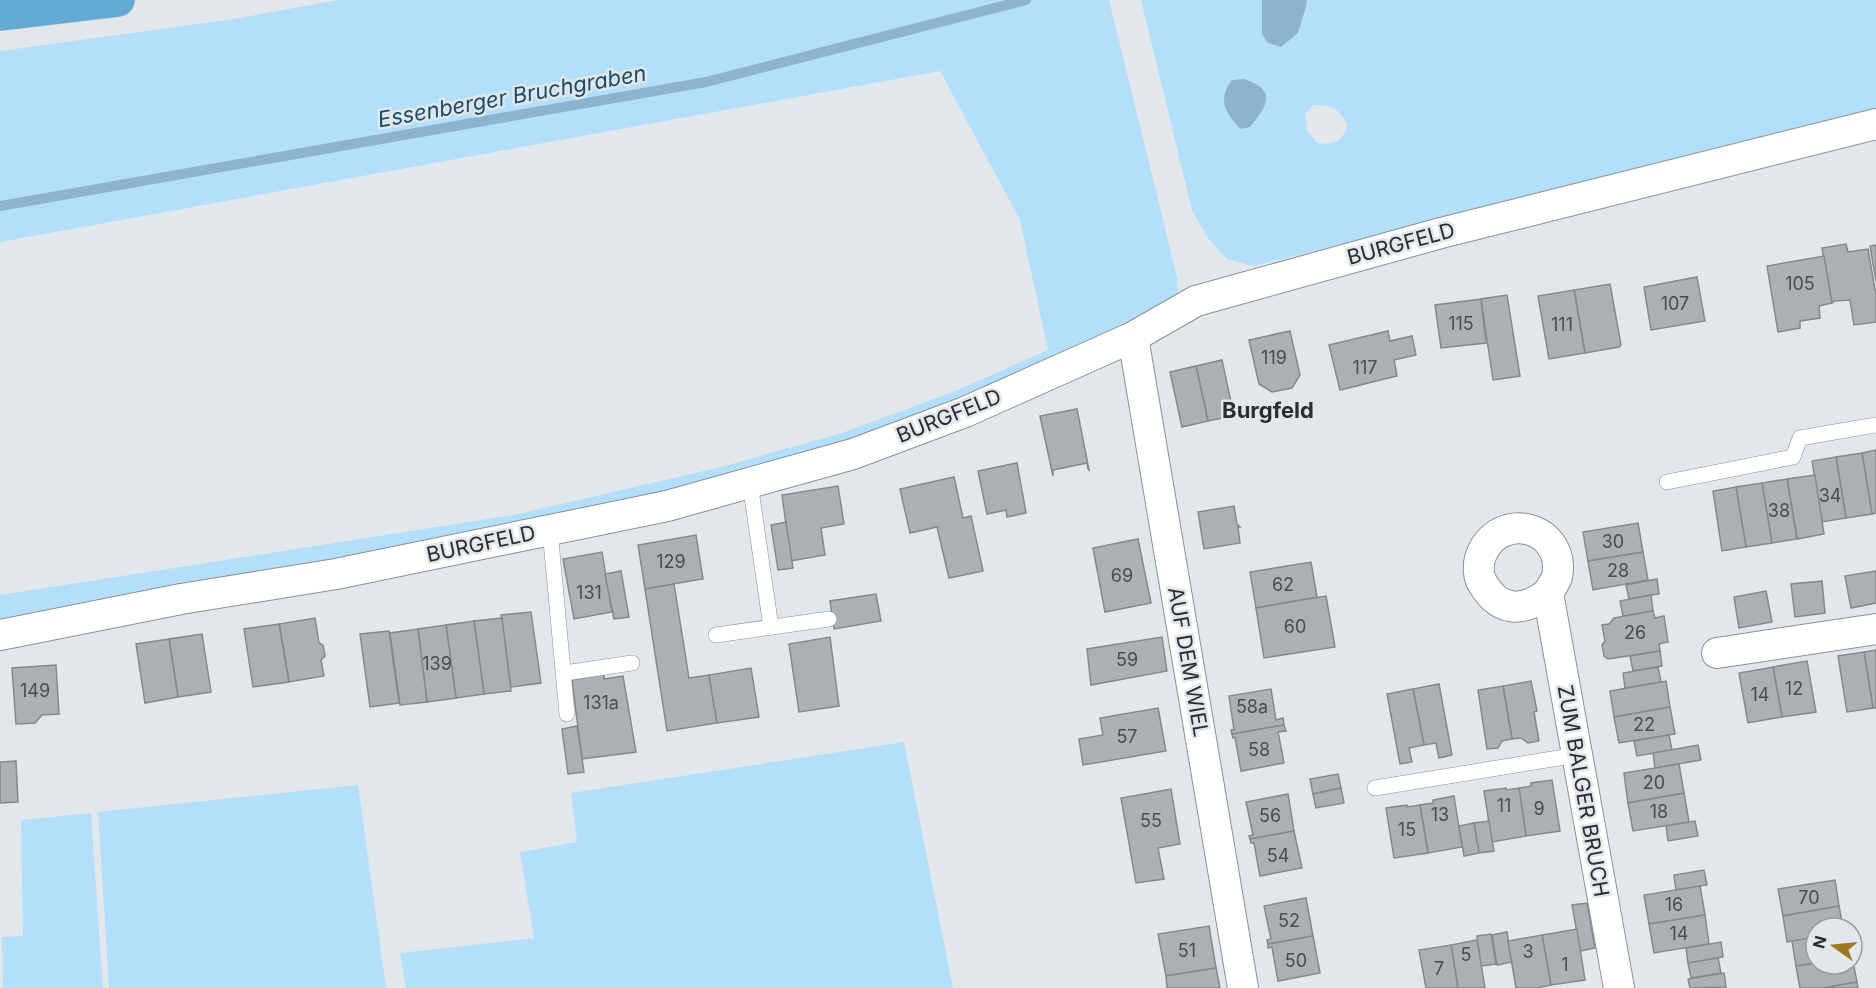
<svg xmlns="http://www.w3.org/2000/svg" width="1876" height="988" font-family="Inter,sans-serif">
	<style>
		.green { fill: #b4dffb; fill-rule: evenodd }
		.water { fill: #8ab4cf }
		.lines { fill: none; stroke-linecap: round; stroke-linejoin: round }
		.stream { stroke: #8ab4cf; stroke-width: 10 }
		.building { fill: #abb0b4; stroke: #83898c; stroke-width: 1.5 }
		.service-casing { stroke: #8b9093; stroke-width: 16 }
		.minor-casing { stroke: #8b9093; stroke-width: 32 }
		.trunk-casing { stroke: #c3c4c4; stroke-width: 34 }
		.service { stroke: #fff; stroke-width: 15 }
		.minor { stroke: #fff; stroke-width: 30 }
		.trunk { stroke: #62aad2; stroke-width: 33 }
		.labels { text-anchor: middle; stroke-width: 5; stroke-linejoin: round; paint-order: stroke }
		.number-label { font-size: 18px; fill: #4a4d50 }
		.street-label { font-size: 21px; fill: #2a2c2e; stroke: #e2e7eb }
		.water-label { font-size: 22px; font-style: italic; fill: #184c68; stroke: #e2e7eb }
		.neighbourhood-label { font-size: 22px; font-weight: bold; fill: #2b2f32; stroke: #e2e7eb }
	</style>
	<rect width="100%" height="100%" fill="#e2e7eb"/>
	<g class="green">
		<polygon points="338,0 1109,0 1177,277 1178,297 1139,318 1053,359 843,447 726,480 515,526 0,623 0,595 514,515 725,466 842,433 953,392 1048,350 1020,220 940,71 0,242 0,51 234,19"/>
		<path d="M1141 0H1262V34L1298 33 1306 7 1307 0H1876V108L1454 217 1253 266 1227 259 1207 237 1192 210ZM1244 79C1277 90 1268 106 1250 127ZM1313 105C1331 104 1340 109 1348 125 1341 142 1336 145 1317 143L1307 130 1305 115Z"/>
		<polygon points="904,742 953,988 406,988 400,953 534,938 520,852 577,842 571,793"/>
		<polygon points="358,785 386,988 109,988 98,812"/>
		<polygon points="91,813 103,988 3,988 2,937 23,936 21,820"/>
	</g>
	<g class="water">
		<polygon points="1262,0 1307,0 1306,7 1298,33 1281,47 1268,43 1262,34"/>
		<path d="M1244 79C1277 90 1268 105 1250 127L1241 129C1225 113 1217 100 1232 80Z"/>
	</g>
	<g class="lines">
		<polyline class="stream" points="0,206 706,82 1026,0"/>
	</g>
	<g class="building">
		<polygon points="1846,244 1848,252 1868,249 1876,295 1876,322 1854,325 1850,300 1835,301 1832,303 1822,248"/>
		<polygon points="1876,245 1876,281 1870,246"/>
		<polygon points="1824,256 1832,303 1819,306 1820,318 1800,321 1800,328 1778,332 1767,266"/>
		<polygon points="1697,277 1705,321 1651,330 1644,287"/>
		<polygon points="1610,284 1621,345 1619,347 1585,353 1574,290"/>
		<polygon points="1574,290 1585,353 1549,359 1538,296"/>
		<polygon points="1507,295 1520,376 1493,380 1481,299"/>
		<polygon points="1481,299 1486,343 1441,348 1435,305"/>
		<polygon points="1290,331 1300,375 1292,388 1272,392 1259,384 1249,340"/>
		<polygon points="1388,331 1390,341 1412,336 1416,355 1394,360 1397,376 1340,390 1329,345"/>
		<polygon points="1222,360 1234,416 1208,421 1196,366"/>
		<polygon points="1196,366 1208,421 1182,427 1170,372"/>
		<polygon points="1077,409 1089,470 1088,469 1087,463 1053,470 1053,476 1040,416"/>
		<polygon points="1876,450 1876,513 1872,514 1862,453"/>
		<polygon points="1862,453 1872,514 1846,518 1836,457"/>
		<polygon points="1836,457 1846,518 1822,522 1812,461"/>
		<polygon points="1017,463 1026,513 1007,517 1006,510 987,514 978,471"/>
		<polygon points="1815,475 1824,534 1797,539 1787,479"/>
		<polygon points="954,477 963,518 971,516 983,571 949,578 937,527 910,533 900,489"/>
		<polygon points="1787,479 1797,539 1772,543 1762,483"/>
		<polygon points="1762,483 1772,543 1746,547 1736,487"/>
		<polygon points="838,486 844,524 821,528 825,555 791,561 782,495"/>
		<polygon points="1736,487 1746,547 1722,551 1713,491"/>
		<polygon points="1234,506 1237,524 1240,527 1238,527 1240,543 1204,549 1198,512"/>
		<polygon points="786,522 793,568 778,570 771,525"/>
		<polygon points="1638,523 1643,552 1588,561 1583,532"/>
		<polygon points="696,535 703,579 645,589 638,545"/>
		<polygon points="1138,539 1151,603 1105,612 1093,548"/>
		<polygon points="602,552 612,612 574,619 563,559"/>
		<polygon points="1643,552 1648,580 1593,590 1588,561"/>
		<polygon points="1311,562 1317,597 1256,608 1250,572"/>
		<polygon points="621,571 629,617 614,619 605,574"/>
		<polygon points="1876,571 1876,603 1851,608 1845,576"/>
		<polygon points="1657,579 1659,594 1629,599 1626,585"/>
		<polygon points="1822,581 1825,613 1795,617 1791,584"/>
		<polygon points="674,584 689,678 709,675 717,723 667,731 645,589"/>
		<polygon points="1766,591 1772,622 1739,628 1734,597"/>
		<polygon points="876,594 881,621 834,629 830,601"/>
		<polygon points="1651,595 1653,611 1623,616 1620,601"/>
		<polygon points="1326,596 1335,647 1264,658 1256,608"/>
		<polygon points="1653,611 1655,618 1664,616 1668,642 1659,644 1660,651 1608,659 1604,656 1602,645 1605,641 1602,625 1609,624 1614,618"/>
		<polygon points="531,612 541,683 511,687 501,615"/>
		<polygon points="315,618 319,643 323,645 325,656 321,660 324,676 289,682 279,624"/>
		<polygon points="502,618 511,691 484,694 474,621"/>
		<polygon points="474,621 484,694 456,698 446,625"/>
		<polygon points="279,624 289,682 253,687 244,629"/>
		<polygon points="446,625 456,698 427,702 418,629"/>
		<polygon points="418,629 427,702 400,705 390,633"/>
		<polygon points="389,631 399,703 370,707 360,634"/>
		<polygon points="202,634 211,692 178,697 169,639"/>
		<polygon points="830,637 839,706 799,712 789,644"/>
		<polygon points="1162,637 1167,671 1091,685 1087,649"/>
		<polygon points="169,639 178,697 145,703 136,644"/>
		<polygon points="1876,650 1876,708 1873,708 1864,652"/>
		<polygon points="1660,651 1662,666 1633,671 1630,656"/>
		<polygon points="1864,652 1873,708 1847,712 1838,656"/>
		<polygon points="1807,661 1816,712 1782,717 1773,667"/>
		<polygon points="56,665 59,714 42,715 35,723 16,724 12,668"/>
		<polygon points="1658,667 1661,682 1625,688 1623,673"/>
		<polygon points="1773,667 1782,717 1748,723 1739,673"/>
		<polygon points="751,668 759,717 717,723 709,675"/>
		<polygon points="604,674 604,679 623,676 636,752 582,759 572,680"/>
		<polygon points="1531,681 1537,711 1534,712 1539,741 1528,743 1521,738 1512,739 1503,686"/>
		<polygon points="1666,681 1670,707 1614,717 1610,691"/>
		<polygon points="1439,684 1452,755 1439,758 1436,743 1424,745 1413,689"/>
		<polygon points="1503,686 1512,739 1502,741 1498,748 1487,749 1478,690"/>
		<polygon points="1271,689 1276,720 1283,718 1284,725 1232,734 1231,730 1234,730 1229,696"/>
		<polygon points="1413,689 1424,745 1409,748 1412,762 1400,764 1387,694"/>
		<polygon points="1670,707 1675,734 1619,743 1614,717"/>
		<polygon points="1158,708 1166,751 1083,765 1079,739 1103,735 1100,718"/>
		<polygon points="1284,725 1286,731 1278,732 1284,763 1241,771 1235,737 1233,738 1232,734"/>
		<polygon points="577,726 584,772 568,774 562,729"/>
		<polygon points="1669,735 1672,750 1637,756 1634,741"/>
		<polygon points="1698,745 1701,760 1655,768 1653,753"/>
		<polygon points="16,761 18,802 0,803 0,762"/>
		<polygon points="1679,764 1684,793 1628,803 1624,773"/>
		<polygon points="1338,774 1341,788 1313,794 1310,779"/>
		<polygon points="1552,780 1560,831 1526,836 1519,788 1531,786 1531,783"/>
		<polygon points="1341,788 1344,803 1316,808 1313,794"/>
		<polygon points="1506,788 1506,790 1519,788 1526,836 1492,842 1484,791"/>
		<polygon points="1171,789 1180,844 1158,848 1164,879 1136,883 1121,798"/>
		<polygon points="1684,793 1689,822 1633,831 1628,803"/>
		<polygon points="1288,794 1294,831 1250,839 1249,836 1253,835 1246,802"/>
		<polygon points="1454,796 1462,847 1428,853 1420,805 1433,803 1433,800"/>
		<polygon points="1407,805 1407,807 1420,805 1428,853 1394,858 1386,808"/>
		<polygon points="1489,821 1494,851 1479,853 1474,823"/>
		<polygon points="1695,821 1698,836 1668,841 1666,826"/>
		<polygon points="1474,823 1479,853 1464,856 1459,826"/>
		<polygon points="1294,831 1302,868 1260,876 1254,843 1251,843 1250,839"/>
		<polygon points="1704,870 1707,885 1676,890 1674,875"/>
		<polygon points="1835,880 1839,906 1783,916 1778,889"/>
		<polygon points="1700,886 1705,915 1649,924 1644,895"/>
		<polygon points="1306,898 1313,936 1268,944 1267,940 1271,939 1264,906"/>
		<polygon points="1587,903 1595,948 1580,951 1572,905"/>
		<polygon points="1839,906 1843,928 1816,928 1816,937 1787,942 1783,916"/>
		<polygon points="1705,915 1709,944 1654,953 1649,924"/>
		<polygon points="1209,926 1216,968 1166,976 1158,934"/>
		<polygon points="1577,929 1585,980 1551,985 1542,935"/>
		<polygon points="1507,932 1512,962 1497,965 1492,935"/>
		<polygon points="1491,934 1496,964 1481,966 1477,936"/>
		<polygon points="1542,935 1551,985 1536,988 1516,988 1508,941"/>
		<polygon points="1313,936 1320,973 1278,981 1272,947 1268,948 1268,944"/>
		<polygon points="1816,937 1816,963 1796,966 1792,941"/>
		<polygon points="1477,940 1485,988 1458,988 1451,945"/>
		<polygon points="1721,942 1723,957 1688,963 1686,948"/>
		<polygon points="1451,945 1458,988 1426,988 1419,950"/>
		<polygon points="1852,957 1857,982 1824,988 1800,988 1796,966 1816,963 1852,964"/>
		<polygon points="1718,958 1721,973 1691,978 1688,963"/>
		<polygon points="1216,968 1220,988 1167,988 1166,976"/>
		<polygon points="1724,973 1726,987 1690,988 1688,979"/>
		<polygon points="1857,982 1858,988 1824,988"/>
	</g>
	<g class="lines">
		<g class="service-casing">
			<g id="service">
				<polyline points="1667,482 1793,457 1800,438 1876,425"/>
				<polyline points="750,483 771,627"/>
				<polyline points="550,530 567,714"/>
				<polyline points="716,635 829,619"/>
				<polyline points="565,673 632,663"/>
				<polyline points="1375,788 1577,755"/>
			</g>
		</g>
		<g class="minor-casing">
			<g id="minor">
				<polyline points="1133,337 1243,988"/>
				<path d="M1548 593C1524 612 1500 613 1483 584 1478 577 1478 566 1480 558 1498 507 1567 527 1557 577 1555 582 1551 588 1548 593L1619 988"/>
				<polyline points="0,635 181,599 336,574 667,506 853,454 965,412 1133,337 1196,301 1441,233 1876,124"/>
				<polyline points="1717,653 1876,629"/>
			</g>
		</g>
		<g class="trunk-casing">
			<polyline id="trunk" points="0,14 118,0"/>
		</g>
		<use href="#service" class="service"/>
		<use href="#minor" class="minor"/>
		<use href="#trunk" class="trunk"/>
	</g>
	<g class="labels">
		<g class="number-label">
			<text x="1800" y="290">105</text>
			<text x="1675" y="310">107</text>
			<text x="1461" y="330">115</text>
			<text x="1562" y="331">111</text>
			<text x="1274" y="364">119</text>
			<text x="1365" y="374">117</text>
			<text x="1830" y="502">34</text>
			<text x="1779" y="517">38</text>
			<text x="1613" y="548">30</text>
			<text x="671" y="568">129</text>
			<text x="1618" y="577">28</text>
			<text x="1122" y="582">69</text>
			<text x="1283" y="591">62</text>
			<text x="589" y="599">131</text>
			<text x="1295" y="633">60</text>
			<text x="1635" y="639">26</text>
			<text x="1127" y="666">59</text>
			<text x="437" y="670">139</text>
			<text x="1794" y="695">12</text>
			<text x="35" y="697">149</text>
			<text x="1760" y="701">14</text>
			<text x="601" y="709">131a</text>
			<text x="1252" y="713">58a</text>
			<text x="1644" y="731">22</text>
			<text x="1127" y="743">57</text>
			<text x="1259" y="756">58</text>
			<text x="1654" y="789">20</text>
			<text x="1504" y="812">11</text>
			<text x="1539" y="815">9</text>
			<text x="1659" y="818">18</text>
			<text x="1440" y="821">13</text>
			<text x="1270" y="822">56</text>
			<text x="1151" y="827">55</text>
			<text x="1407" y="836">15</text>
			<text x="1278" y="862">54</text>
			<text x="1809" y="904">70</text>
			<text x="1674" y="911">16</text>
			<text x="1289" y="927">52</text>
			<text x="1679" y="940">14</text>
			<text x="1187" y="957">51</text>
			<text x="1528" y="958">3</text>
			<text x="1466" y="961">5</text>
			<text x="1296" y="967">50</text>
			<text x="1565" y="971">1</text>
			<text x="1439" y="975">7</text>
		</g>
		<g class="street-label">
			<text transform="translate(1401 244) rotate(-15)" y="7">BURGFELD</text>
			<text transform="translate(949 416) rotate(-22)" y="7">BURGFELD</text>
			<text transform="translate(481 544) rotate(-12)" y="7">BURGFELD</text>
			<text transform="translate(1188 662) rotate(80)" y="7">AUF DEM WIEL</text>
			<text transform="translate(1583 791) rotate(80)" y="7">ZUM BALGER BRUCH</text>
		</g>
		<g class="water-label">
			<text transform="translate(512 96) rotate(-10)" y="8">Essenberger Bruchgraben</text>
		</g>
		<g class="neighbourhood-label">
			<text x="1268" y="418">Burgfeld</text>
		</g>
	</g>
	<g transform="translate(1834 946) rotate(285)"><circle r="28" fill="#e2e7eb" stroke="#989c9f" stroke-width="1.5"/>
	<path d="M0-4.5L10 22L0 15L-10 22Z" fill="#9b7a24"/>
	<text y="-9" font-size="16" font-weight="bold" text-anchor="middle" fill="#2a2c2e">N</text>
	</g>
</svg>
